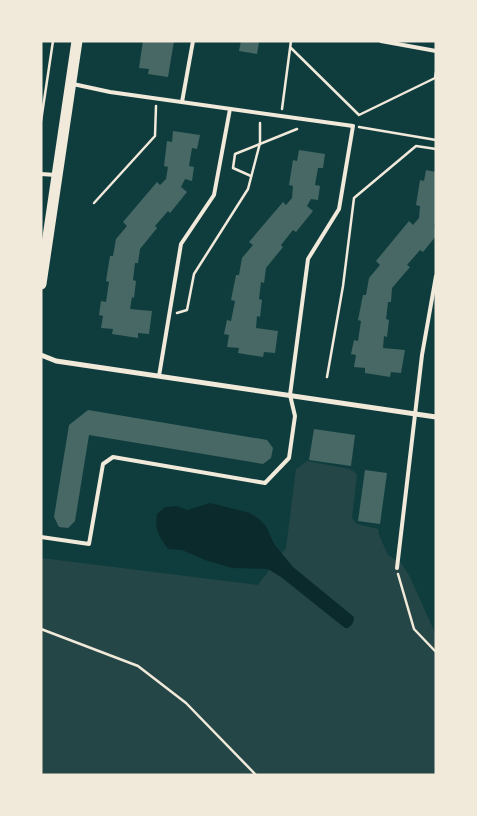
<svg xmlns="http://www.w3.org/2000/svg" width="477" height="816" font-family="Overpass,sans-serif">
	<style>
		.green { fill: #244646 }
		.water { fill: #0a2a2b }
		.building { fill: #486865 }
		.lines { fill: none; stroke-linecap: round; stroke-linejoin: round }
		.path { stroke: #f1e9da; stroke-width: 2.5 }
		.service { stroke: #f1e9da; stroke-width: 4 }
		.minor { stroke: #f1e9da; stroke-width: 5 }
		.primary { stroke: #f1e9da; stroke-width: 11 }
	</style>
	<rect width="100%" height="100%" fill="#0f3d3e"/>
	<polygon class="green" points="307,461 350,469 357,474 352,518 357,524 378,529 379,535 388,555 402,564 410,577 436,635 436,775 41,775 41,558 258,585 286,548 296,469"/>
	<path class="water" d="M210 503 250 513 259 519 266 526 274 544 293 567 354 617C354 622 352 625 348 628H345L281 577 268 569 232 568 205 560 182 550 168 549C159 536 154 530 157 514L165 507 177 506 187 510Z"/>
	<g class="building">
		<polygon points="143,41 174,41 168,77 148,74 149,69 139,68"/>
		<polygon points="241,41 259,42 257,54 239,51"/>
		<polygon points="173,131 200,135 197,149 192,148 189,166 194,167 192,181 185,179 181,187 187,192 170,213 168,211 155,226 157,228 140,249 138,263 135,263 133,280 136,281 134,298 132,297 130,309 152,311 149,334 138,333 138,338 112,334 113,329 101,328 103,316 99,315 101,301 106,302 109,282 106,281 110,256 113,256 116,239 127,226 123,222 157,182 160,185 166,179 168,167 164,166 167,141 172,142"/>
		<polygon points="299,150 325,154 323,168 318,168 315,185 320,186 318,200 311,199 307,206 313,211 296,232 293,230 281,245 283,247 266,268 264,283 261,282 259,299 262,300 260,317 257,316 256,328 278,331 275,353 264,352 263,357 238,353 239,348 227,347 229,335 224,334 227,320 231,321 235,301 231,300 236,275 239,275 242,258 253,245 249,242 283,202 286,205 292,198 293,186 289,185 293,160 297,161"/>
		<polygon points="426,170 436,172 436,222 434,226 436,228 436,236 423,252 420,250 407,265 410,267 392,288 391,302 388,302 387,311 386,319 389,320 387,337 384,336 383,348 405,350 401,373 391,372 390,377 365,373 365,368 354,367 356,355 351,354 354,340 358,341 361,321 358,320 363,295 366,295 369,278 380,265 376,261 409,221 413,225 419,218 420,206 416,205 420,180 424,181"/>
		<polygon points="88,410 267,440 273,448 271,458 263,464 89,435 75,521 68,528 59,527 54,517 69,425"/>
		<polygon points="314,429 355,435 351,466 309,460"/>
		<polygon points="365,470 387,473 380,524 358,521"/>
	</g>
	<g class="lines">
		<g class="path">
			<polyline points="291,48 359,115 435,78 436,72"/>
			<polyline points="282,109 291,41"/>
			<polyline points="41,121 53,41"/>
			<polyline points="359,127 436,140"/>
			<polyline points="251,176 233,168 235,154 297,129"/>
			<polyline points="94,203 155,136 156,106"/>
			<polyline points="177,313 187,310 194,274 248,189 260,143 260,123"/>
			<polyline points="327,377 343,286 354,198 416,146 436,149"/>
			<polyline points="398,574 414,629 436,652"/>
			<polyline points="41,629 138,666 186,703 256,775"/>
		</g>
		<g class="service">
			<polyline points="381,41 436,51"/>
			<polyline points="182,102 193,41"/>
			<polyline points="41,174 56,175"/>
			<polyline points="159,376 181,244 214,195 230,109"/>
			<polyline points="41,537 89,544 103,464 113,457 265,483 289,458 295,416 290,395 308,259 339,209 353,126 110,92 73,84"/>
			<polyline points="397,568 422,355 436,276"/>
		</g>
		<polyline class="minor" points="41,355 56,361 436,417"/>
		<polyline class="primary" points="41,284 77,41"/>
	</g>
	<rect width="477" height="816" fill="none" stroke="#f1e9da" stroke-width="85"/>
</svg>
